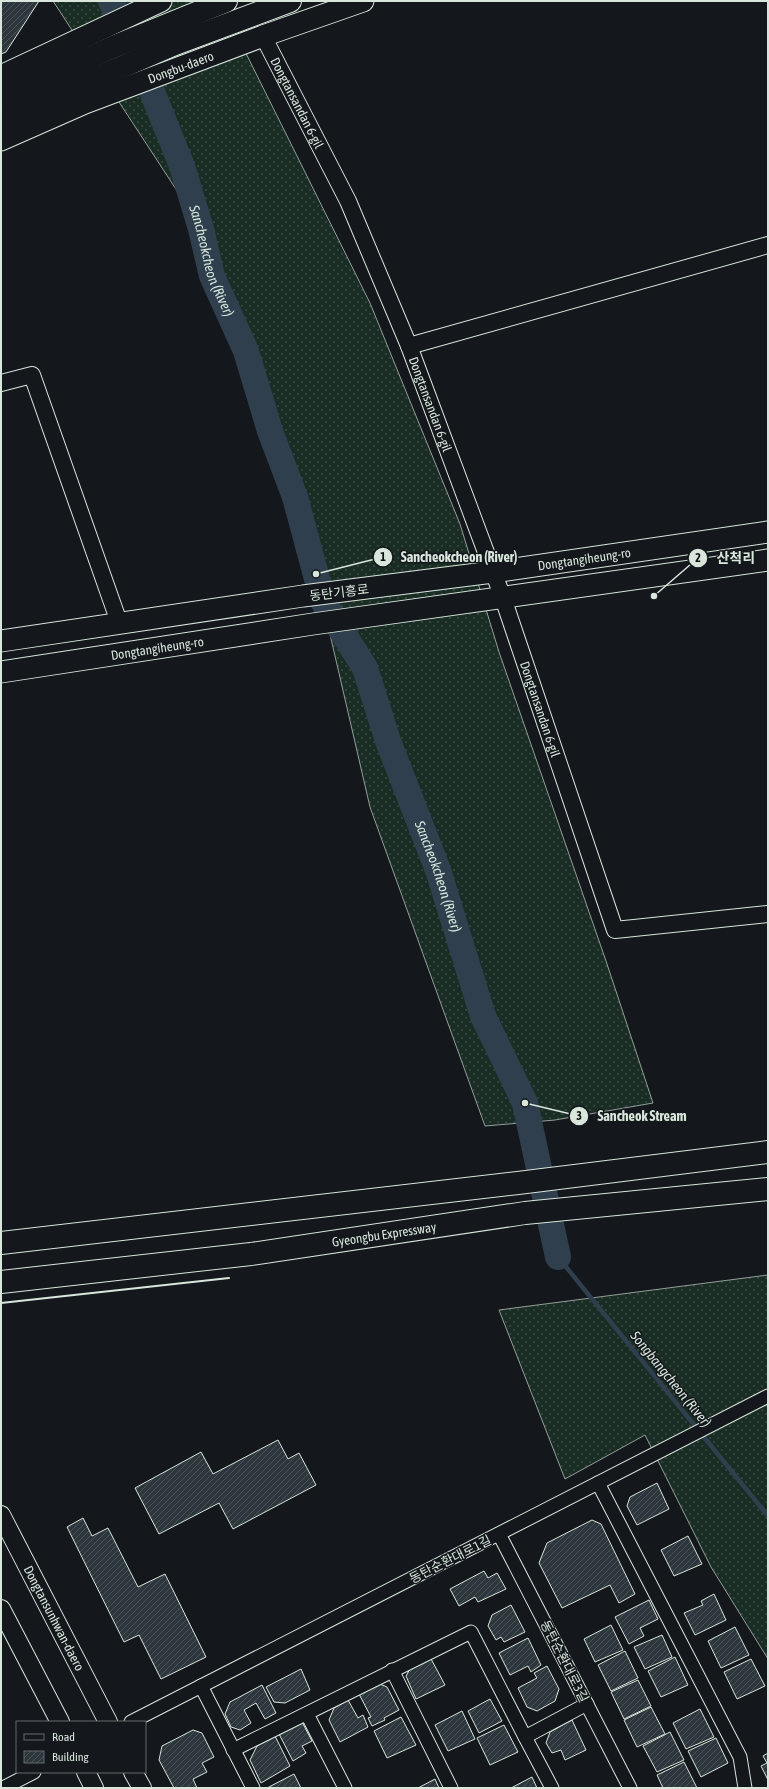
<svg xmlns="http://www.w3.org/2000/svg" width="769" height="1789" font-family="'Asap Condensed','Noto Sans KR',sans-serif">
	<style>
		.grass { fill: url(#grass-dots); stroke: #939e99 }
		.lines { fill: none; stroke-linecap: round; stroke-linejoin: round }
		.stream { stroke: #2f3f4d; stroke-width: 4.5 }
		.river { stroke: #2f3f4d; stroke-width: 26 }
		.building { fill: url(#building-hatch); stroke: #d8e6dc }
		.minor-casing { stroke: #d8e6dc; stroke-width: 15 }
		.tertiary-casing { stroke: #d8e6dc; stroke-width: 18 }
		.secondary-casing { stroke: #d8e6dc; stroke-width: 20 }
		.primary-casing { stroke: #d8e6dc; stroke-width: 23 }
		.trunk-casing { stroke: #d8e6dc; stroke-width: 24 }
		.motorway-casing { stroke: #d8e6dc; stroke-width: 24 }
		.minor { stroke: #14181c; stroke-width: 13 }
		.tertiary { stroke: #14181c; stroke-width: 16 }
		.secondary { stroke: #14181c; stroke-width: 18 }
		.primary { stroke: #14181c; stroke-width: 21 }
		.trunk { stroke: #14181c; stroke-width: 22 }
		.motorway { stroke: #14181c; stroke-width: 22 }
		.wall { stroke: #d8e6dc; stroke-width: 2 }
		.labels { text-anchor: middle; stroke-width: 3; stroke-linejoin: round; paint-order: stroke }
		.street-label { font-size: 13px; fill: #d8e6dc; stroke: #14181c }
		.water-label { font-size: 14px; font-style: italic; fill: #d8e6dc; stroke: #14181c }
		.leader { fill: none; stroke: #d8e6dc; stroke-width: 1.5 }
		.callout-dot { fill: #d8e6dc; stroke: #14181c; stroke-width: 1.5 }
		.mark-label { font-size: 12px; text-anchor: middle; font-weight: bold; fill: #111 }
		.callout-label { font-size: 14px; text-anchor: middle; font-weight: bold; fill: #d8e6dc; stroke: #14181c; stroke-width: 3; stroke-linejoin: round; paint-order: stroke }
	</style>
	<defs>
		<pattern id="grass-dots" width="8" height="8" patternUnits="userSpaceOnUse"><rect width="8" height="8" fill="#1a2d24"/><path d="M2 2h.1M6 6h.1" fill="none" stroke="#3b4b43" stroke-width="1.8" stroke-linecap="round"/></pattern>
		<pattern id="building-hatch" width="6" height="6" patternUnits="userSpaceOnUse"><rect width="6" height="6" fill="#2c363c"/><path d="M-1 1l2-2M0 6l6-6M5 7l2-2" fill="none" stroke="#4a5358"/></pattern>
	</defs>
	<rect width="100%" height="100%" fill="#14181c"/>
	<g class="grass">
		<polygon points="53,1 220,1 370,303 460,524 499,652 606,961 653,1103 555,1120 485,1126 370,807 316,574 202,229"/>
		<polygon points="768,1275 768,1659 711,1567 645,1435 565,1479 499,1310"/>
	</g>
	<g class="lines">
		<polyline class="stream" points="558,1257 768,1516"/>
		<path class="river" id="s1" d="M111 1 151 89 182 166 201 229 212 276 246 351 270 431 295 497 323 601 365 668 388 741 438 870 483 1016 525 1103 558 1257"/>
	</g>
	<g class="building">
		<polygon points="1,1 39,1 6,52 1,54"/>
		<polygon points="278,1440 288,1459 299,1453 316,1485 233,1529 219,1503 159,1534 135,1488 201,1452 213,1474"/>
		<polygon points="657,1483 669,1509 637,1525 627,1506 630,1497"/>
		<polygon points="83,1518 92,1536 108,1528 138,1587 165,1574 206,1657 161,1679 139,1635 124,1642 67,1527"/>
		<polygon points="592,1520 601,1524 635,1594 619,1603 610,1585 562,1608 539,1563 547,1543"/>
		<polygon points="688,1536 702,1564 674,1576 661,1550"/>
		<polygon points="484,1571 488,1578 497,1573 506,1589 478,1602 475,1597 459,1606 450,1589"/>
		<polygon points="714,1594 726,1620 695,1635 684,1613 703,1605 701,1601"/>
		<polygon points="649,1600 658,1619 640,1628 644,1636 629,1644 615,1617"/>
		<polygon points="511,1605 525,1632 504,1642 501,1637 496,1640 488,1626 492,1615"/>
		<polygon points="611,1625 623,1650 595,1662 584,1639"/>
		<polygon points="735,1627 749,1655 721,1668 708,1641"/>
		<polygon points="662,1635 672,1657 645,1669 634,1647"/>
		<polygon points="528,1638 541,1665 531,1672 528,1666 510,1675 499,1653"/>
		<polygon points="625,1651 638,1678 611,1691 598,1665"/>
		<polygon points="430,1657 445,1685 416,1699 406,1676 411,1667"/>
		<polygon points="675,1657 688,1685 661,1697 648,1671"/>
		<polygon points="751,1659 765,1686 737,1699 724,1672"/>
		<polygon points="547,1666 559,1689 555,1701 537,1711 527,1707 518,1688 537,1678 534,1673"/>
		<polygon points="301,1669 310,1690 285,1703 274,1702 266,1687"/>
		<polygon points="638,1680 651,1706 624,1719 611,1692"/>
		<polygon points="380,1684 387,1687 399,1710 384,1718 385,1720 372,1726 368,1718 371,1717 359,1694"/>
		<polygon points="262,1685 276,1713 265,1719 256,1703 244,1710 251,1723 240,1730 231,1727 225,1714 230,1702"/>
		<polygon points="490,1699 502,1721 479,1733 468,1711"/>
		<polygon points="348,1700 358,1718 363,1715 368,1727 340,1742 329,1720 334,1708"/>
		<polygon points="651,1707 665,1734 637,1747 624,1720"/>
		<polygon points="700,1709 714,1737 686,1749 673,1723"/>
		<polygon points="462,1711 475,1739 448,1751 435,1725"/>
		<polygon points="401,1717 416,1745 387,1758 374,1731"/>
		<polygon points="572,1720 586,1750 565,1760 561,1750 552,1753 546,1743 550,1732"/>
		<polygon points="302,1722 312,1741 302,1746 306,1753 293,1761 279,1734"/>
		<polygon points="504,1725 518,1752 490,1765 477,1738"/>
		<polygon points="193,1730 202,1733 214,1757 202,1763 207,1772 193,1779 197,1788 174,1788 159,1760 162,1746"/>
		<polygon points="670,1732 684,1760 657,1772 643,1746"/>
		<polygon points="275,1736 290,1766 261,1783 250,1760 257,1746"/>
		<polygon points="716,1738 728,1763 701,1777 688,1751"/>
		<polygon points="768,1753 768,1780 761,1766 767,1763 763,1756"/>
		<polygon points="684,1762 697,1788 663,1788 657,1775"/>
		<polygon points="294,1774 301,1788 267,1788"/>
		<polygon points="532,1777 537,1788 511,1788"/>
		<polygon points="435,1779 439,1788 418,1788"/>
	</g>
	<g class="lines">
		<g class="minor-casing">
			<g id="minor">
				<polyline points="598,1483 740,1757 745,1788"/>
				<polyline points="499,1534 630,1788"/>
				<polyline points="392,1670 451,1788"/>
				<polyline points="201,1686 253,1788"/>
				<polyline points="307,1714 345,1788"/>
				<polyline points="131,1722 768,1396"/>
				<polyline points="525,1737 552,1788"/>
				<polyline points="233,1750 471,1632 525,1737 587,1704"/>
				<polyline points="3,1788 34,1772"/>
			</g>
		</g>
		<g class="tertiary-casing">
			<g id="tertiary">
				<path id="s2" d="M263 36 348 201 409 346 503 598 615 930 768 914"/>
				<polyline points="409,346 768,245"/>
				<polyline points="1,383 32,375 120,625"/>
			</g>
		</g>
		<g class="secondary-casing">
			<g id="secondary">
				<path id="s3" d="M1 1515 108 1722"/>
				<polyline points="1,1609 60,1722"/>
				<polyline points="86,1772 94,1788"/>
				<polyline points="133,1772 142,1788"/>
			</g>
		</g>
		<g class="primary-casing">
			<g id="primary">
				<polyline points="1,76 161,1"/>
				<path id="s4" d="M1 140 85 103 263 36 363 1"/>
				<path id="s5" d="M1 641 303 596 493 572 768 532"/>
				<path id="s6" d="M1 672 313 624 768 560"/>
			</g>
		</g>
		<g class="trunk-casing">
			<g id="trunk">
				<polyline points="1,98 113,47 226,1"/>
				<polyline points="1,119 175,44 290,1"/>
			</g>
		</g>
		<g class="motorway-casing">
			<g id="motorway">
				<polyline points="1,1243 518,1183 768,1152"/>
				<path id="s7" d="M1 1282 251 1254 525 1213 768 1189"/>
			</g>
		</g>
		<use href="#minor" class="minor"/>
		<use href="#tertiary" class="tertiary"/>
		<use href="#secondary" class="secondary"/>
		<use href="#primary" class="primary"/>
		<use href="#trunk" class="trunk"/>
		<use href="#motorway" class="motorway"/>
		<polyline class="wall" points="1,1303 229,1278"/>
	</g>
	<g class="labels">
		<g class="street-label">
			<text dy="5" stroke="none"><textPath href="#s4" startOffset="194">Dongbu-daero</textPath></text>
			<text dy="5" stroke="none"><textPath href="#s2" startOffset="75">Dongtansandan 6-gil</textPath></text>
			<text dy="5" stroke="none"><textPath href="#s2" startOffset="405">Dongtansandan 6-gil</textPath></text>
			<text dy="5" stroke="none"><textPath href="#s5" startOffset="589">Dongtangiheung-ro</textPath></text>
			<text transform="translate(339 592) rotate(-7)" y="5">동탄기흥로</text>
			<text dy="5" stroke="none"><textPath href="#s6" startOffset="158">Dongtangiheung-ro</textPath></text>
			<text dy="5" stroke="none"><textPath href="#s2" startOffset="729">Dongtansandan 6-gil</textPath></text>
			<text dy="5" stroke="none"><textPath href="#s7" startOffset="386">Gyeongbu Expressway</textPath></text>
			<text transform="translate(450 1559) rotate(-27)" y="5">동탄순환대로1길</text>
			<text dy="5" stroke="none"><textPath href="#s3" startOffset="116">Dongtansunhwan-daero</textPath></text>
			<text transform="translate(565 1661) rotate(63)" y="5">동탄순환대로3길</text>
		</g>
		<g class="water-label">
			<text dy="5" stroke="none"><textPath href="#s1" startOffset="279">Sancheokcheon (River)</textPath></text>
			<text dy="5" stroke="none"><textPath href="#s1" startOffset="938">Sancheokcheon (River)</textPath></text>
			<text transform="translate(671 1379) rotate(51)" y="5">Songbangcheon (River)</text>
		</g>
	</g>
	<path class="leader" d="M316 574L383 557M654 596L698 558M525 1103L579 1116"/>
	<g class="callout-dot">
		<circle cx="316" cy="574" r="4"/>
		<circle cx="654" cy="596" r="4"/>
		<circle cx="525" cy="1103" r="4"/>
		<circle cx="383" cy="557" r="10"/>
		<circle cx="698" cy="558" r="10"/>
		<circle cx="579" cy="1116" r="10"/>
	</g>
	<g class="mark-label">
		<text x="383" y="561">1</text>
		<text x="698" y="562">2</text>
		<text x="579" y="1120">3</text>
	</g>
	<g class="callout-label">
		<text x="459" y="562">Sancheokcheon (River)</text>
		<text x="736" y="563">산척리</text>
		<text x="642" y="1121">Sancheok Stream</text>
	</g>
	<rect width="769" height="1789" fill="none" stroke="#d8e6dc" stroke-width="4"/>
	<rect x="16" y="1721" width="130" height="52" fill="#14181c" stroke="#626a69"/>
	<rect x="24" y="1734" width="20" height="6" fill="#14181c" stroke="#626a69"/>
	<text x="52" y="1741" font-size="12" fill="#d8e6dc">Road</text>
	<rect x="24" y="1751" width="20" height="12" fill="url(#building-hatch)" stroke="#626a69"/>
	<text x="52" y="1761" font-size="12" fill="#d8e6dc">Building</text>
</svg>
